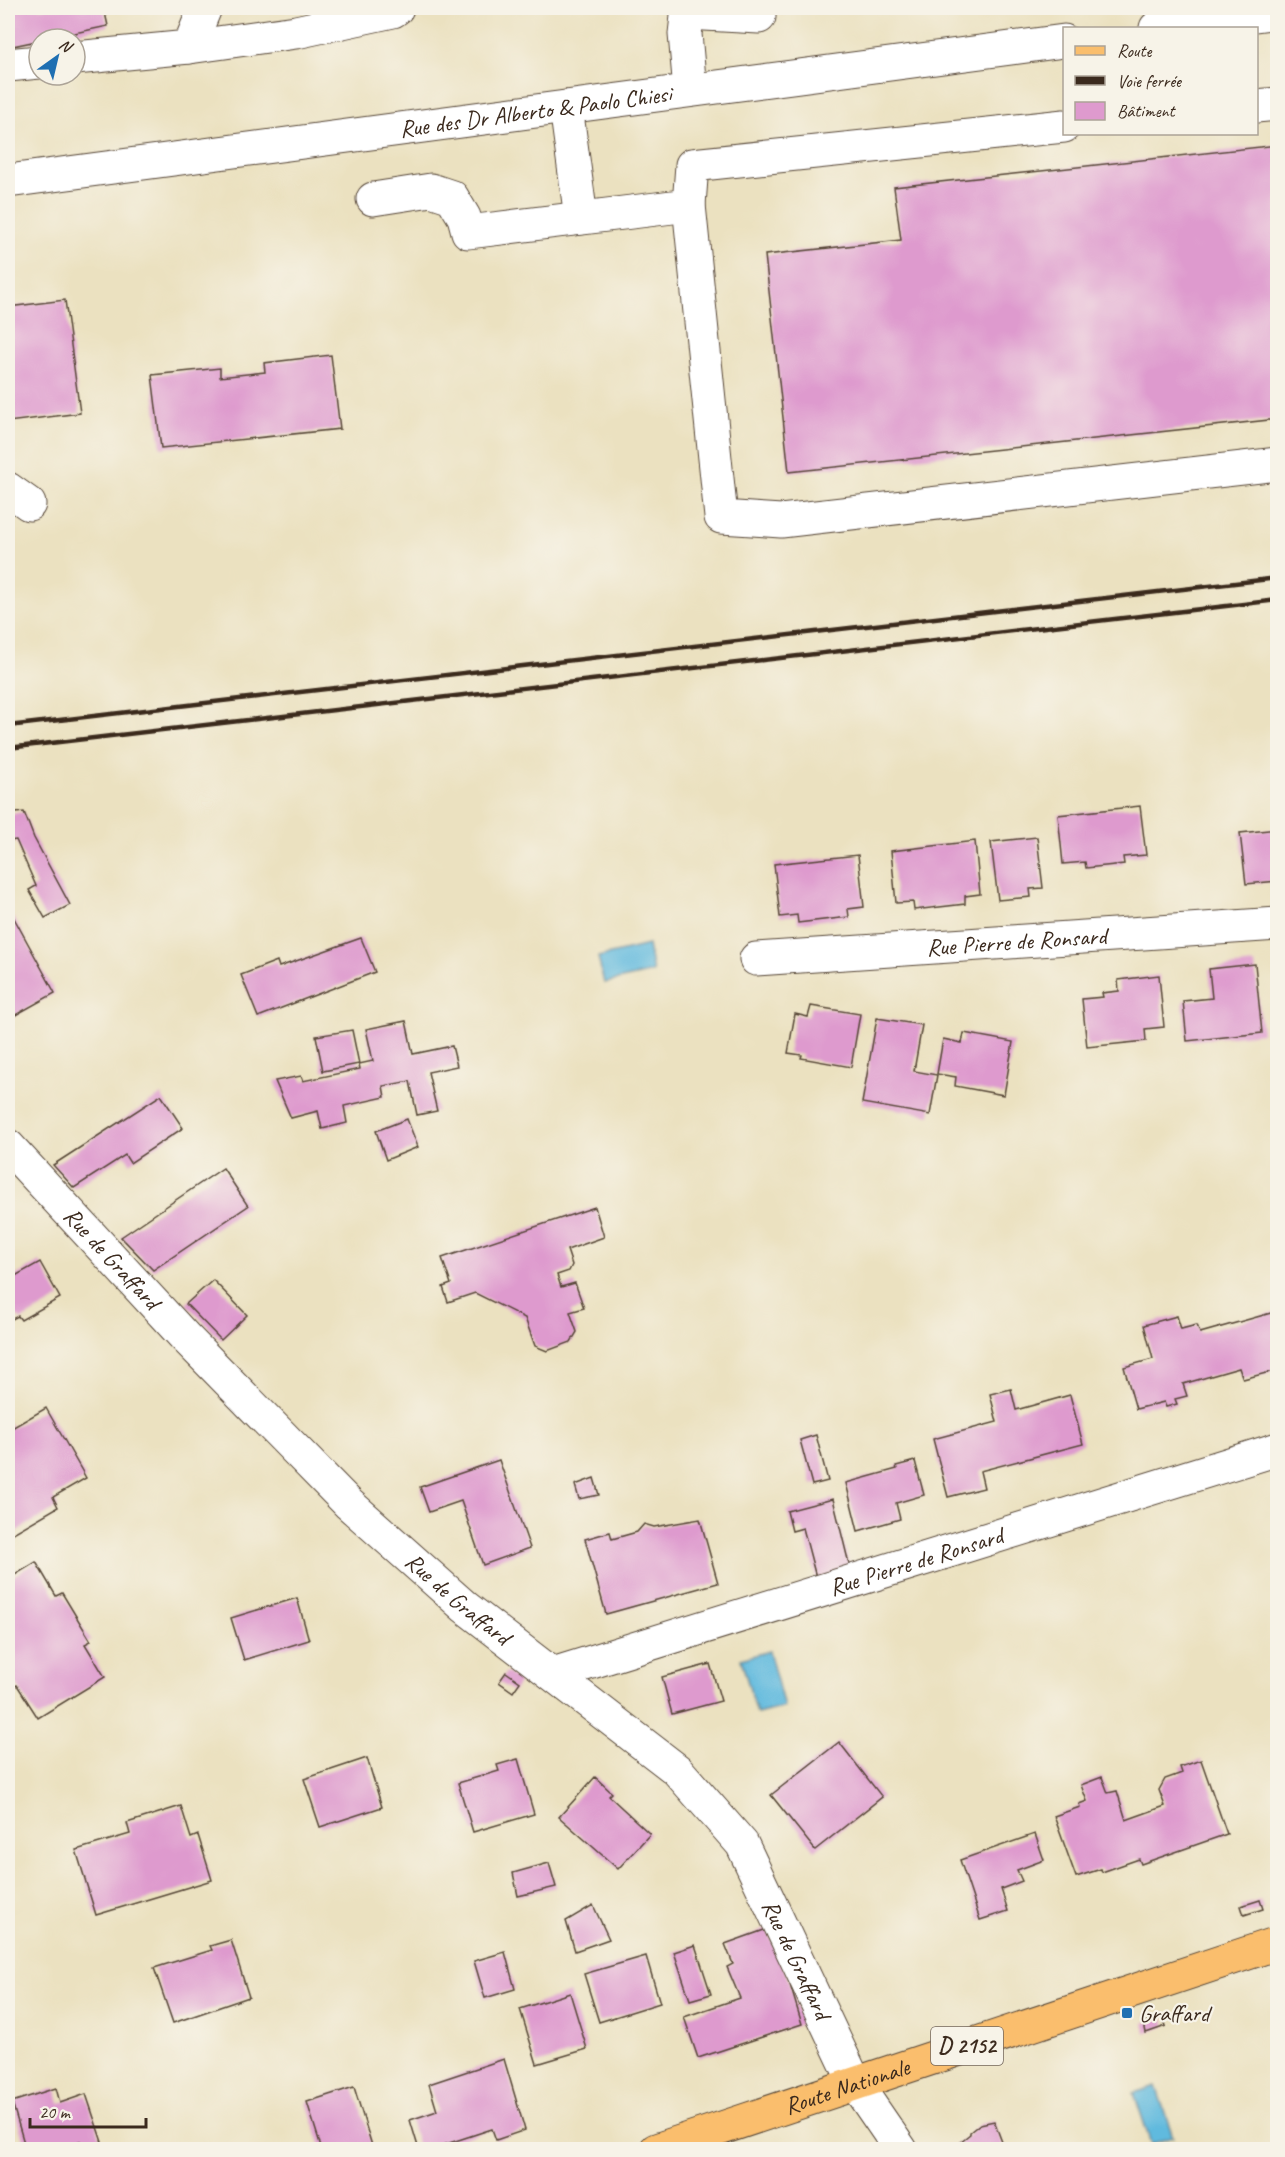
<svg xmlns="http://www.w3.org/2000/svg" width="1285" height="2157" viewBox="0 0 1285 2157" font-family="Caveat,sans-serif">
<style>
.water{fill:#60bade;stroke:#4e727e;stroke-width:1.5}
.building{fill:#de9ace}
.lines{fill:none;stroke-linecap:round;stroke-linejoin:round}
.minor-casing{stroke:#554536;stroke-width:35}
.major-casing{stroke:#554536;stroke-width:35}
.minor{stroke:#fff;stroke-width:33}
.major{stroke:#fabe6d;stroke-width:33}
.rail{stroke:#3b2a1e;stroke-width:4.5}
.poi-dot{fill:#1f6fb2;stroke:#f7f3e8;stroke-width:2}
.labels{text-anchor:middle;dominant-baseline:central;stroke-width:4.5;stroke-linejoin:round;paint-order:stroke}
.shield{fill:#f7f3e8;stroke:#73665b;stroke-width:1.5}
.shield-label{font-size:22px;font-weight:bold;fill:#3b2a1e}
.street-label{font-size:24px;fill:#3b2a1e;stroke:#f7f3e8}
.poi-label{font-size:24px;fill:#3b2a1e;stroke:#f7f3e8;text-anchor:start}
</style>
<rect width="100%" height="100%" fill="#f7f3e8"/>
<filter id="ink" filterUnits="userSpaceOnUse"><feTurbulence type="fractalNoise" baseFrequency=".0167" numOctaves="2"/><feDisplacementMap in="SourceGraphic" scale="12" xChannelSelector="R" yChannelSelector="G"/><feConvolveMatrix kernelMatrix="1 2 1 2 8 2 1 2 1" color-interpolation-filters="sRGB"/></filter>
<filter id="wash" filterUnits="userSpaceOnUse"><feTurbulence type="fractalNoise" baseFrequency=".008" numOctaves="4" result="noise"/><feDisplacementMap in="SourceGraphic" scale="24" xChannelSelector="R" yChannelSelector="G"/><feGaussianBlur stdDeviation="1.35" result="paint"/><feColorMatrix in="noise" values="0 0 0 0 0 0 0 0 0 0 0 0 0 0 0 0 0 1.4 0 .05"/><feComposite in="paint" operator="in"/></filter>
<g filter="url(#wash)">
<rect width="100%" height="100%" fill="#ebe1c0"/>
<g class="water">
<polygon points="648,945 653,972 604,983 598,957"/>
<polygon points="769,1651 784,1707 757,1714 741,1659"/>
<polygon points="1156,2086 1173,2137 1151,2144 1134,2093"/>
</g>
<g id="blocks">
<g class="building">
<polygon points="8,8 104,8 108,26 8,47"/>
<polygon points="1278,145 1278,419 789,472 765,255 901,240 894,187"/>
<polygon points="65,300 80,413 8,422 8,307"/>
<polygon points="331,355 340,429 161,448 152,375 220,368 220,377 265,372 264,363"/>
<polygon points="1140,806 1146,855 1123,857 1124,864 1086,868 1085,862 1063,864 1058,815"/>
<polygon points="24,812 34,838 70,905 45,918 29,890 36,886 16,840 8,841 8,814"/>
<polygon points="1278,829 1278,881 1246,884 1240,833"/>
<polygon points="1037,837 1043,888 1030,889 1031,897 998,900 991,842"/>
<polygon points="975,841 980,894 965,896 965,904 914,910 913,902 896,903 891,851"/>
<polygon points="858,855 864,907 848,909 849,917 806,922 798,923 797,915 780,917 774,864"/>
<polygon points="14,918 55,993 12,1017 8,1010 8,922"/>
<polygon points="361,938 375,972 258,1017 241,975 277,961 279,967"/>
<polygon points="1255,964 1262,1033 1187,1041 1183,1001 1212,998 1209,969"/>
<polygon points="1159,975 1164,1027 1145,1029 1146,1041 1087,1047 1082,999 1103,997 1102,993 1119,991 1118,980"/>
<polygon points="811,1006 860,1014 851,1067 801,1058 802,1055 788,1053 795,1014 808,1017"/>
<polygon points="877,1018 922,1025 914,1071 937,1075 930,1115 862,1103"/>
<polygon points="406,1021 413,1054 452,1046 457,1066 428,1072 437,1111 417,1115 410,1081 383,1086 385,1097 344,1106 347,1123 322,1129 318,1111 291,1118 275,1081 301,1076 303,1081 360,1069 359,1064 373,1061 366,1029"/>
<polygon points="352,1030 359,1064 323,1071 316,1036"/>
<polygon points="964,1033 1013,1042 1004,1095 955,1086 956,1077 937,1074 943,1039 962,1043"/>
<polygon points="161,1095 183,1128 130,1163 125,1155 74,1188 53,1165"/>
<polygon points="407,1119 418,1147 386,1160 376,1131"/>
<polygon points="223,1168 248,1206 153,1270 121,1237"/>
<polygon points="595,1207 604,1237 567,1250 572,1265 569,1271 557,1275 561,1287 575,1283 584,1308 570,1312 577,1332 571,1342 547,1351 535,1346 525,1318 475,1293 448,1302 443,1287 451,1284 442,1258"/>
<polygon points="40,1262 60,1298 21,1320 18,1316 8,1321 8,1280"/>
<polygon points="213,1280 247,1315 221,1340 186,1304"/>
<polygon points="1278,1311 1278,1370 1243,1379 1239,1368 1183,1384 1187,1396 1175,1399 1177,1404 1166,1407 1164,1402 1136,1409 1124,1367 1153,1359 1144,1325 1177,1316 1181,1329 1197,1325 1200,1333"/>
<polygon points="1011,1389 1016,1410 1070,1395 1083,1444 980,1471 984,1488 948,1497 933,1439 997,1422 990,1394"/>
<polygon points="46,1408 86,1478 53,1497 58,1507 10,1535 8,1530 8,1421 12,1428"/>
<polygon points="816,1435 828,1481 812,1485 800,1440"/>
<polygon points="499,1460 530,1548 483,1565 461,1501 429,1512 420,1487"/>
<polygon points="915,1461 924,1495 896,1503 900,1519 858,1531 846,1483 897,1469 896,1466"/>
<polygon points="594,1478 599,1495 579,1499 575,1485"/>
<polygon points="833,1499 851,1572 817,1581 803,1528 792,1531 787,1511"/>
<polygon points="700,1519 718,1583 606,1614 585,1539 610,1532 612,1539 637,1532 644,1524 654,1527"/>
<polygon points="36,1562 56,1596 62,1593 91,1641 85,1644 105,1677 38,1718 17,1685 8,1690 8,1579"/>
<polygon points="297,1598 309,1640 244,1660 231,1618"/>
<polygon points="710,1664 721,1701 672,1714 662,1677"/>
<polygon points="506,1672 520,1682 513,1692 499,1682"/>
<polygon points="839,1742 882,1797 815,1850 771,1795"/>
<polygon points="367,1758 382,1807 320,1827 304,1779"/>
<polygon points="518,1759 534,1814 473,1832 458,1783 499,1771 497,1765"/>
<polygon points="1201,1760 1227,1834 1141,1864 1139,1859 1102,1872 1101,1869 1076,1877 1054,1816 1080,1807 1079,1804 1087,1801 1081,1785 1102,1777 1108,1793 1117,1791 1126,1820 1165,1806 1159,1790 1165,1779 1182,1773 1180,1767"/>
<polygon points="595,1777 612,1793 609,1796 650,1834 618,1869 559,1817"/>
<polygon points="181,1806 191,1838 198,1835 212,1880 96,1915 76,1850 130,1834 127,1823"/>
<polygon points="1035,1834 1044,1860 1017,1870 1022,1881 1001,1889 1008,1911 980,1920 960,1860"/>
<polygon points="549,1863 556,1887 518,1896 513,1873"/>
<polygon points="1260,1900 1263,1909 1244,1915 1241,1906"/>
<polygon points="593,1905 609,1939 575,1951 566,1921"/>
<polygon points="767,1929 788,1978 802,2024 698,2058 684,2017 740,1998 727,1967 733,1964 725,1944"/>
<polygon points="231,1940 249,1997 173,2023 154,1968 212,1950 210,1946"/>
<polygon points="695,1945 711,1994 690,2000 674,1952"/>
<polygon points="505,1952 515,1989 485,1998 474,1961"/>
<polygon points="646,1956 660,2003 599,2022 584,1974"/>
<polygon points="570,1993 587,2049 537,2064 520,2009"/>
<polygon points="1163,2017 1166,2026 1146,2033 1144,2023"/>
<polygon points="504,2059 525,2130 496,2140 492,2129 428,2150 419,2150 410,2120 437,2111 429,2084"/>
<polygon points="354,2087 373,2149 382,2146 383,2150 322,2150 307,2102"/>
<polygon points="56,2088 60,2103 86,2094 102,2142 83,2148 80,2141 54,2150 26,2150 12,2102"/>
<polygon points="994,2121 1005,2150 950,2150 970,2134 970,2132 980,2124"/>
</g>
</g>
</g>
<g filter="url(#ink)">
<use href="#blocks" fill-opacity="0" stroke="#554536" stroke-width="1.5"/>
<g class="lines">
<defs>
<g id="minor">
<polyline points="688,8 685,34 690,90"/>
<polyline points="687,13 759,17 759,8"/>
<polyline points="1156,28 1278,12"/>
<polyline points="189,47 205,8"/>
<polyline points="75,58 189,47 296,32 393,11 397,8"/>
<polyline points="8,65 39,62"/>
<polyline points="1256,106 1278,104"/>
<polyline points="566,107 581,218"/>
<polyline points="1064,126 692,165 689,205 721,517 781,521 1278,464"/>
<path id="s1" d="M8,181L1064,41"/>
<polyline points="373,199 431,190 452,197 464,217 468,232 689,205"/>
<polyline points="8,489 29,504"/>
<path id="s2" d="M756,959L1278,924"/>
<path id="s3" d="M8,1146L184,1336L349,1504L465,1607L677,1770L742,1844L855,2083L901,2150"/>
<path id="s4" d="M553,1674L1278,1449"/>
</g>
<g id="major">
<path id="s5" d="M656,2150L1278,1943"/>
</g>
</defs>
<use href="#minor" class="minor-casing"/>
<use href="#major" class="major-casing"/>
<use href="#minor" class="minor"/>
<use href="#major" class="major"/>
<g class="rail">
<polyline points="8,726 1278,578"/>
<polyline points="8,748 1278,600"/>
</g>
</g>
</g>
<rect class="poi-dot" x="1121" y="2007" width="12" height="12" rx="3"/>
<g class="labels">
<rect class="shield" x="931" y="2027" width="72" height="38" rx="4.5"/>
<g class="shield-label">
<text x="967" y="2046">D 2152</text>
</g>
<g class="street-label">
<text stroke="none"><textPath href="#s1" startOffset="532">Rue des Dr Alberto &amp; Paolo Chiesi</textPath></text>
<text stroke="none"><textPath href="#s2" startOffset="261">Rue Pierre de Ronsard</textPath></text>
<text stroke="none"><textPath href="#s3" startOffset="153">Rue de Graffard</textPath></text>
<text stroke="none"><textPath href="#s4" startOffset="380">Rue Pierre de Ronsard</textPath></text>
<text stroke="none"><textPath href="#s3" startOffset="639">Rue de Graffard</textPath></text>
<text stroke="none"><textPath href="#s3" startOffset="1143">Rue de Graffard</textPath></text>
<text stroke="none"><textPath href="#s5" startOffset="201">Route Nationale</textPath></text>
</g>
<g class="poi-label">
<text x="1139" y="2013">Graffard</text>
</g>
</g>
<rect width="1285" height="2157" fill="none" stroke="#f7f3e8" stroke-width="30"/>
<rect x="1063" y="27" width="195" height="108" fill="#f7f3e8" stroke="#aca397" stroke-width="1.5"/>
<rect x="1075" y="46" width="30" height="9" fill="#fabe6d" stroke="#aca397" stroke-width="1.5"/>
<text x="1117" y="57" font-size="18" fill="#3b2a1e">Route</text>
<rect x="1075" y="76" width="30" height="9" fill="#3b2a1e" stroke="#aca397" stroke-width="1.5"/>
<text x="1117" y="87" font-size="18" fill="#3b2a1e">Voie ferrée</text>
<rect x="1075" y="102" width="30" height="18" fill="#de9ace" stroke="#aca397" stroke-width="1.5"/>
<text x="1117" y="117" font-size="18" fill="#3b2a1e">Bâtiment</text>
<g transform="translate(57 57) rotate(34)"><circle r="28" fill="#f7f3e8" stroke="#aca397" stroke-width="1.5"/>
<path d="M0-4.5L10 22L0 15L-10 22Z" fill="#1f6fb2"/>
<text y="-9" font-size="16" font-weight="bold" text-anchor="middle" fill="#3b2a1e">N</text>
</g>
<path d="M30 2118v9h116v-9" fill="none" stroke="#3b2a1e" stroke-width="3"/>
<text x="39" y="2118" font-size="18" fill="#3b2a1e" stroke="#f7f3e8" stroke-width="4.5" paint-order="stroke">20 m</text>
</svg>
